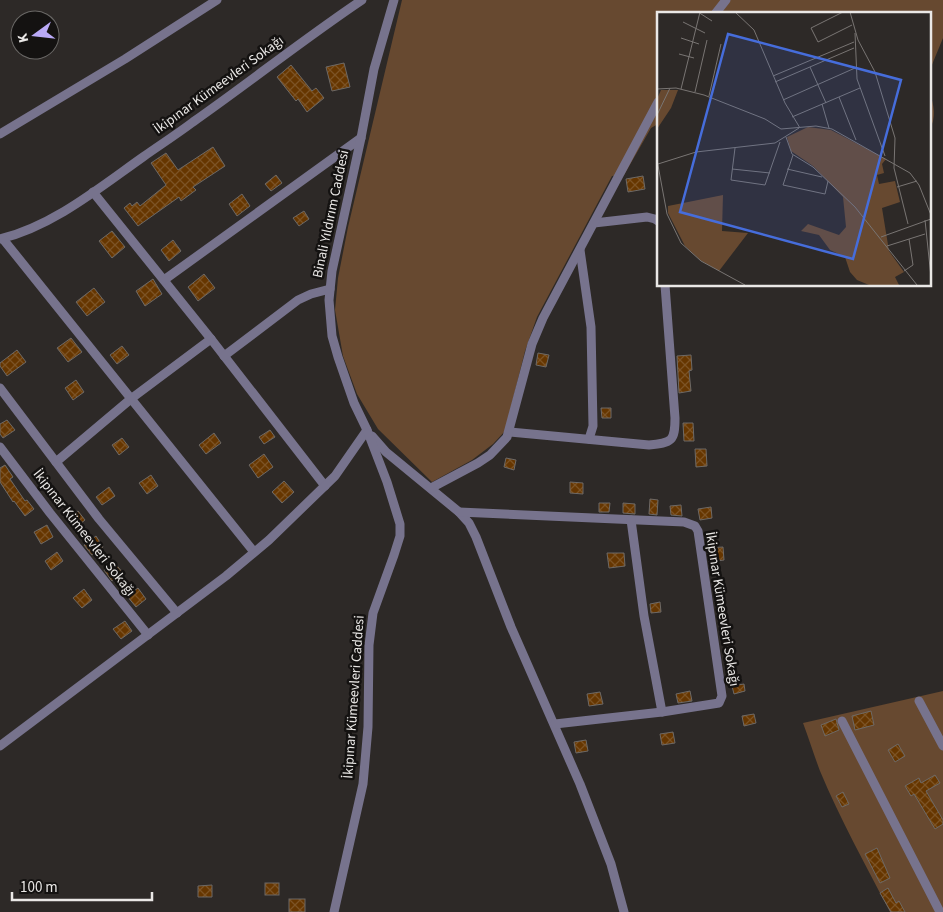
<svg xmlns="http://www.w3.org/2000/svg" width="943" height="912" viewBox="0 0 943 912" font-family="'Source Sans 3',sans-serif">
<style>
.green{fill:#674930}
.building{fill:url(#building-cross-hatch);stroke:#6d6966}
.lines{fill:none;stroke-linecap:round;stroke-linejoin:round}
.minor{stroke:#77738d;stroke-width:9}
.labels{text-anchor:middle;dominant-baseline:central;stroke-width:5;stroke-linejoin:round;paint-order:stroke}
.street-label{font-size:14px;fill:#eae8e6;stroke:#141211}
.inset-road{fill:none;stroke:#797573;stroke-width:1}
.view{fill:#466ddb;fill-opacity:0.15;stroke:#466ddb;stroke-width:2.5}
.inset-edge{fill:none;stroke:#eae8e6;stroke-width:2.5}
</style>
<defs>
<pattern id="building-cross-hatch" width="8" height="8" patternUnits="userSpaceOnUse" patternTransform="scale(1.25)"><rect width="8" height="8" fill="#663600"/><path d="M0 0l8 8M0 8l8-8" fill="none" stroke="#7c5325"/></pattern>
</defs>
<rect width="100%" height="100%" fill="#2d2927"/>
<g class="green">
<polygon points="402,0 943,0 943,38 929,72 929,14 658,14 658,124 651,128 624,175 612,176 537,317 525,351 505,431 493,444 472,460 432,482 378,429 357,394 343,356 335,310 338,278 348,227"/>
<path d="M929,92C934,104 937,118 929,130Z"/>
<path d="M943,691V912H890C866,866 840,819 820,771C814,755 809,739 803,723Z"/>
</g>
<g class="building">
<polygon points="344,63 350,87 332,91 326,67"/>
<polygon points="291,65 312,91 316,88 324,98 307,112 298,99 296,101 277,77"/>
<polygon points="213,147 225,166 193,187 196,190 181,201 179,197 138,226 124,208 130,203 132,206 137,202 140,206 166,185 151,163 166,153 178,170"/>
<polygon points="276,175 282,183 271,191 265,184"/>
<polygon points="643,176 645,189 628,192 626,179"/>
<polygon points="242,194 250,206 237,216 229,204"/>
<polygon points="304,211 309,219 299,226 293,218"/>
<polygon points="112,231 125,247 112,258 99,241"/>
<polygon points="173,240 181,251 169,261 161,250"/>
<polygon points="204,274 215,288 198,301 188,287"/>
<polygon points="153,279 162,294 145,306 136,291"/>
<polygon points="94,288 105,302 87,316 76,302"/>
<polygon points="71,338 82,352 68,362 57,348"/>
<polygon points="122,346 129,355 117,364 110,355"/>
<polygon points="17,350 26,362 7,376 0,366 0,363"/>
<polygon points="538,353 549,355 546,367 536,365"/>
<polygon points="691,355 692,370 689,371 691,391 679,393 677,356"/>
<polygon points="76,380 84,392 73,400 65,388"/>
<polygon points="601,408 611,408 611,418 602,418"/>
<polygon points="7,420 15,430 3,438 0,434 0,424"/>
<polygon points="683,423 693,423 694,441 684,441"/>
<polygon points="270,430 275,437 264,444 259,437"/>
<polygon points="214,433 221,443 206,454 199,445"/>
<polygon points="122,438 129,447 119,455 112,445"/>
<polygon points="695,449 706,449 707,466 696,467"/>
<polygon points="264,454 273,467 258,478 249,465"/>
<polygon points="506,458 516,460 514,470 504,467"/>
<polygon points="5,465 13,477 10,479 25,501 27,500 34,509 25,516 14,501 13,502 0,482 0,468"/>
<polygon points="151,475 158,486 147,494 139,483"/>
<polygon points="284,481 294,492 282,503 272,492"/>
<polygon points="570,482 583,483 583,494 570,493"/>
<polygon points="109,487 115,496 102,505 96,497"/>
<polygon points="650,499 658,500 657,515 649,514"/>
<polygon points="599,503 610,503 609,512 599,512"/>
<polygon points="623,503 635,504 635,514 623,513"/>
<polygon points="681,505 682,516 671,515 670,506"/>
<polygon points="711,507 712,518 700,520 698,509"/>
<polygon points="78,511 85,520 74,529 67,519"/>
<polygon points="47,525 53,537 41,544 34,532"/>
<polygon points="96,536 103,547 92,555 84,545"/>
<polygon points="723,547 724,560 709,562 707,548"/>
<polygon points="57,552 63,561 51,570 45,561"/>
<polygon points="607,553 624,553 625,566 609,568"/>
<polygon points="114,562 123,573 112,581 104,570"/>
<polygon points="138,588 146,599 136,607 127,596"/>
<polygon points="84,589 92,600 82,608 73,598"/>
<polygon points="660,602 661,612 651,613 650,604"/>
<polygon points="125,621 132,631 121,639 113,629"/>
<polygon points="744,684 745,691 734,694 732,686"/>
<polygon points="690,691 692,701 678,703 676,694"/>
<polygon points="600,692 603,704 589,706 587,694"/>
<polygon points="871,711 874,725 855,730 852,716"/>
<polygon points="754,714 756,723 744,726 742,716"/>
<polygon points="836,719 839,730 825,736 821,725"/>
<polygon points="673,732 675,743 662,745 660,734"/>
<polygon points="586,740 588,751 576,753 574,742"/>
<polygon points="898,744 905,756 895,762 888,750"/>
<polygon points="935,775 940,783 926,791 943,820 943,824 935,829 914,794 911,796 905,786 919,778 921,783"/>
<polygon points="843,792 849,804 842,807 836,796"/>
<polygon points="877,848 890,878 880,883 865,854"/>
<rect x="265" y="883" width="14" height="12"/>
<polygon points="212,885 212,897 198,897 198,886"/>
<polygon points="888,888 896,903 899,901 905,912 891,912 880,893"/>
<rect x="289" y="899" width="16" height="13"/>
</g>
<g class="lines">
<g class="minor">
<polyline points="715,14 726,0"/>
<polyline points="0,134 125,59 217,0"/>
<polyline points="93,192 211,339 325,486"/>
<polyline points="594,223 647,217 655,219 658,221"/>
<path d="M0,239C53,226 99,188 143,157C160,145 177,134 193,122C250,82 304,39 362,0"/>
<polyline points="3,239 254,552"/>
<polyline points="580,250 591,327 593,426 589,439"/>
<polyline points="164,280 361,138"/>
<polyline points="224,356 298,300 311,294 330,289"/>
<polyline points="0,388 99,519 177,613"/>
<path d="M510,432L649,445C672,443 675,441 675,418L665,285"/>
<polyline points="372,436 386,452 459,512 469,523 476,537 511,627 580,784 611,864 624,912"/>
<polyline points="0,447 50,513 148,635"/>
<polyline points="56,462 132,398 211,339"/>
<polyline points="431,488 478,463 490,455 507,437 532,344 543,318 658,102"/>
<polyline points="459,512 684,522 695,526 698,531 722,696 719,703 662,712 555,724"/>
<polyline points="631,520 644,616 662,712"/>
<polyline points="919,701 943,746"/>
<polyline points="842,721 940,912"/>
<polyline points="0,746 226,576 269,540 335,476 367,430"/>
<polyline points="334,912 363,784 368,727 369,645 373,613 394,555 400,536 400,524 387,482 367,430 354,403 338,357 332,336 329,300 332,271 361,138 374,69 394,0"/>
</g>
</g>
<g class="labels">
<g class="street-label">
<text transform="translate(219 85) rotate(-36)">İkipınar Kümeevleri Sokağı</text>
<text transform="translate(331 214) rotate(-78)">Binali Yıldırım Caddesi</text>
<text transform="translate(84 533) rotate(52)">İkipınar Kümeevleri Sokağı</text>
<text transform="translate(722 609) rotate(81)">İkipınar Kümeevleri Sokağı</text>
<text transform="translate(354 697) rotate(-86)">İkipınar Kümeevleri Caddesi</text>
</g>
</g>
<g transform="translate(657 12)">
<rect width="274" height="274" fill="#2d2927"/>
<path d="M4,78H21L14,96L0,117V87ZM151,115L174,118L229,147L225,152L227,161L220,163L222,172L238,169L243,190L225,196L232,239L247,260L238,265L242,273H212L200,268L193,260L188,245L173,238L162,223L144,219L151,212L182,223L189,215L186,185L156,154L134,139L130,125ZM66,183L65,219L91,221L62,259L43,248L28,234L11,201V194Z" fill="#674930"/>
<path class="inset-road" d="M41,0L55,9M78,0L97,18L128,91L143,116M186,0L154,16L161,30L195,13M193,0L201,28L218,60L238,126L237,156L251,212M26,10L48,21M198,21L200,67L228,144M24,26L42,32M22,42L37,46M153,55L169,91M116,64L197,30M118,70L197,36M0,77L19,76L47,83L108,107L124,117L159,114L175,117L253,161L262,173L274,203M24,77L43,0M38,80L50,28M52,84L64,32M182,85L199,128M126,88L198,56M165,92L172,116M0,103L13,76M135,105L203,76M129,125L135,142L156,155L198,195L260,273M78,136L74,168L108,173L123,130M136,143L126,173L168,182L171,169M0,148L10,202L24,231L44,249L88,273M1,152L39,140L118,131L142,116M75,157L113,161M130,157L165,165M240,175L260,169M268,208L274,265M224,225L274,207M230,234L268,222M247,259L256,253L252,227"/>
<path class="view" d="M71,22L244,68L196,247L23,200Z"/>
<rect width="274" height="274" class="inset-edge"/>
</g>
<g transform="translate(35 35) rotate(255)"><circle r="24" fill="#141211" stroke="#6a6866"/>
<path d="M0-4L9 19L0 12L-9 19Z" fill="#baaaf7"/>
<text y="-8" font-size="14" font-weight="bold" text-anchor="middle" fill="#eae8e6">K</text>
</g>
<path d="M12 892v8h140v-8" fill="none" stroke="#eae8e6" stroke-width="2.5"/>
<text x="20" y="892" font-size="15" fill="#eae8e6" stroke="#141211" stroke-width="4" paint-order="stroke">100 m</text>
</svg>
